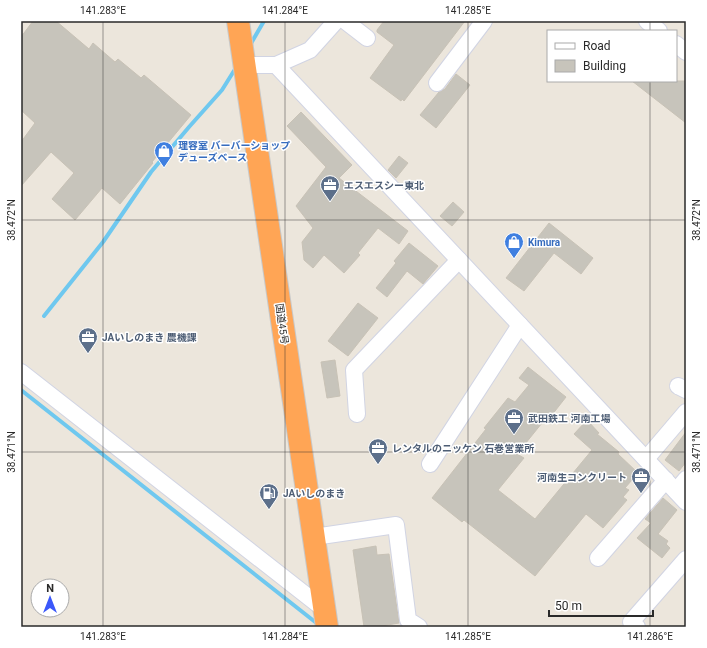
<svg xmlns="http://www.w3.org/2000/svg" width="707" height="648" viewBox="0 0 707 648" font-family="Roboto,'Noto Sans JP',sans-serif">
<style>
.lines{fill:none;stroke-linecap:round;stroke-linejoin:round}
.stream{stroke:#6fc8ef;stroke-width:4}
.building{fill:#c7c4bb;stroke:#c8c2b6}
.minor-casing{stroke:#d1d4e3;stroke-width:18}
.highway-casing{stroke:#c8c8c8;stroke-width:24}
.minor{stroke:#fff;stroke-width:16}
.highway{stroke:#ffa555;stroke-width:22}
.ticks{fill:none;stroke:#2a2a2a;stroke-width:1;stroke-opacity:0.45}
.labels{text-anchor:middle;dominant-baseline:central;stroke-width:3;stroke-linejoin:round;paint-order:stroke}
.shop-label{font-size:10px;font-weight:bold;fill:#366cbe;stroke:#fff;text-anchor:start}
.service-label{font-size:10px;font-weight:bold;fill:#4e5e75;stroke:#fff;text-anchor:start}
.street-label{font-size:10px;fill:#2a2a2a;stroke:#fff}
.neatline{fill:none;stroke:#2a2a2a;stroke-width:1.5}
.ticks-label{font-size:10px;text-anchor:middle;fill:#2a2a2a}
</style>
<rect width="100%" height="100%" fill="#ece6dc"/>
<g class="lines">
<g class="stream">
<polyline points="249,47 264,21"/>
<polyline points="44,316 103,242 151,172 189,127 222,90 237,66"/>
<polyline points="21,390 319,625"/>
</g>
</g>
<g class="building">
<polygon points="33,21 56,21 89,49 93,43 115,62 118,59 141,78 144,75 191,115 152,162 153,163 120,204 102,188 75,220 52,199 74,173 51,152 21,186 21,142 35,123 21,110 21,37"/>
<polygon points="384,21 465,21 404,101 402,99 401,101 370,78 394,45 377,32 377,30"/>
<polygon points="456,74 470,85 436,128 420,115 439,92 445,89"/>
<polygon points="632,81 686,81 686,123"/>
<polygon points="301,112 352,165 339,178 408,231 399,244 378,228 358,253 360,255 344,273 324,255 313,268 304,260 302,242 313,228 296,206 326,167 287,126"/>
<polygon points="399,156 408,163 396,178 388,170"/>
<polygon points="453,202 464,212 452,226 440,216"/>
<polygon points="549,223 593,258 581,274 554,253 524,291 506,278"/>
<polygon points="409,243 438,266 423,284 407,271 387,297 376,288 396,263 394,261"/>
<polygon points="358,303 378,318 348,356 328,341"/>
<polygon points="335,360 340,396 327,398 321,362"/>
<polygon points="528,367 566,397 548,420 546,418 517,454 524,458 498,490 535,519 592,450 574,434 587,420 599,433 597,434 619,452 618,454 638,473 625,488 629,490 623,497 627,500 603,528 586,514 535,576 464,520 462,522 432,498 486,429 484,428 508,398 515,402 529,385 519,378"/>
<polygon points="686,432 686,462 679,471 665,460"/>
<polygon points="663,498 677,510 658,534 668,541 666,544 670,548 662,558 637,538 651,523 645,519"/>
<polygon points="376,546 377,555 389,554 399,623 376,627 364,627 353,550"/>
</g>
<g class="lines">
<defs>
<g id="minor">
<polyline points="345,21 367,38"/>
<polyline points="647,21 659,31"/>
<polyline points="676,44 686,52"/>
<polyline points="244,65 276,65 686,502"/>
<polyline points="276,65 310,50 336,21"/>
<polyline points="437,83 484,21"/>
<polyline points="21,372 325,610"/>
<polyline points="678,386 686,390"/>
<polyline points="357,414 354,370 459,260"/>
<polyline points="646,459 686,412"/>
<polyline points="430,464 520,325"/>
<polyline points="676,491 686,479"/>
<polyline points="314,537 396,525 408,620 419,627"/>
<polyline points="598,558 666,480"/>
<polyline points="637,627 631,622 686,559"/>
</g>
<polyline id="highway" points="238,21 327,627"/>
</defs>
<use href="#minor" class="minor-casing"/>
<use href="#highway" class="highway-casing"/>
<use href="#minor" class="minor"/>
<use href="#highway" class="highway"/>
</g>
<path class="ticks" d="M103,21V627M285,21V627M468,21V627M650,21V31M650,81V627M21,220H686M21,452H686"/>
<defs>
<symbol id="shop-pin" viewBox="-11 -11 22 30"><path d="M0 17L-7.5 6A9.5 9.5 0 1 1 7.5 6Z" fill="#3f7fe0" stroke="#fff"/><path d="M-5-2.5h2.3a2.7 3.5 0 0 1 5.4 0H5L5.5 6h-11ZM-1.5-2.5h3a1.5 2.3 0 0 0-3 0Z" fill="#fff"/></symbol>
<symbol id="office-pin" viewBox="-11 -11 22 30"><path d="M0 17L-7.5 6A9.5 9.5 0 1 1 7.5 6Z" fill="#5c6f8a" stroke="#fff"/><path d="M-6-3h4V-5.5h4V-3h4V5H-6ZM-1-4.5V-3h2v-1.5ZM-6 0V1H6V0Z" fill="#fff"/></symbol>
<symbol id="fuel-pin" viewBox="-11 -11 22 30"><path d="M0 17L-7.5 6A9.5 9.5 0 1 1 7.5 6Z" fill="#5c6f8a" stroke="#fff"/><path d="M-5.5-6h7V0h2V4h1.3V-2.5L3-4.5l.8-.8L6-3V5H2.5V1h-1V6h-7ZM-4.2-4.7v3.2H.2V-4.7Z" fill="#fff"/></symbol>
</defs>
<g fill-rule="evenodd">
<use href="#shop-pin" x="153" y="140" width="22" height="30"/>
<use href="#office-pin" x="319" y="174" width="22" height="30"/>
<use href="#shop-pin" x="503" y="231" width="22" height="30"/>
<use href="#office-pin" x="77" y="326" width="22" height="30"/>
<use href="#office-pin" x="503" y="407" width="22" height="30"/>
<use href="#office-pin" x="367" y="437" width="22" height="30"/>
<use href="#office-pin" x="630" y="466" width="22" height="30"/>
<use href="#fuel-pin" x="258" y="482" width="22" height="30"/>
</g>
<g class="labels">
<g class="shop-label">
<text x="178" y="145">理容室 バーバーショップ<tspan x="178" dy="12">デューズベース</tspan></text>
<text x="528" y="242">Kimura</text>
</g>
<g class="service-label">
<text x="344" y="185">エスエスシー東北</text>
<text x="102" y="337">JAいしのまき 農機課</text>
<text x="528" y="418">武田鉄工 河南工場</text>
<text x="392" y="448">レンタルのニッケン 石巻営業所</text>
<text x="627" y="477" text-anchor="end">河南生コンクリート</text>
<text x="283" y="493">JAいしのまき</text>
</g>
<g class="street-label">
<text transform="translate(282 324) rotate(82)">国道45号</text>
</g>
</g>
<rect width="707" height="648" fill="none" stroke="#ffffff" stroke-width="44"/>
<rect x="547" y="30" width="130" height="52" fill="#ffffff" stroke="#aaaaaa"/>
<rect x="555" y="43" width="20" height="6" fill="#ffffff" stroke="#aaaaaa"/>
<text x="583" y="50" font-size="12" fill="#2a2a2a">Road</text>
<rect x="555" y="60" width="20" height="12" fill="#c7c4bb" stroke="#aaaaaa"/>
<text x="583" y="70" font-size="12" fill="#2a2a2a">Building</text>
<g transform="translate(50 598)"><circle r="19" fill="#ffffff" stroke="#aaaaaa"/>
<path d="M0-3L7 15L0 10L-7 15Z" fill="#3b58fa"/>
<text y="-6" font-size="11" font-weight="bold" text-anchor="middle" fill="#2a2a2a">N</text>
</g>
<path d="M549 610v6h104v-6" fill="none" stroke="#2a2a2a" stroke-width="2"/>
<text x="555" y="610" font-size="12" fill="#2a2a2a" stroke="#ffffff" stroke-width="3" paint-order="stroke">50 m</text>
<rect x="22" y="22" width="663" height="604" class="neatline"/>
<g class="ticks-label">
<text x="103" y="14">141.283°E</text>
<text x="285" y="14">141.284°E</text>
<text x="468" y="14">141.285°E</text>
<text transform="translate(11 220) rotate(-90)" y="4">38.472°N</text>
<text transform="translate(696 220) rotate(-90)" y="4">38.472°N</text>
<text transform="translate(11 452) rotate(-90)" y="4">38.471°N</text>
<text transform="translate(696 452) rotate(-90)" y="4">38.471°N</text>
<text x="103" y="640">141.283°E</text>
<text x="285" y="640">141.284°E</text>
<text x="468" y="640">141.285°E</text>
<text x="650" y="640">141.286°E</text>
</g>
</svg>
